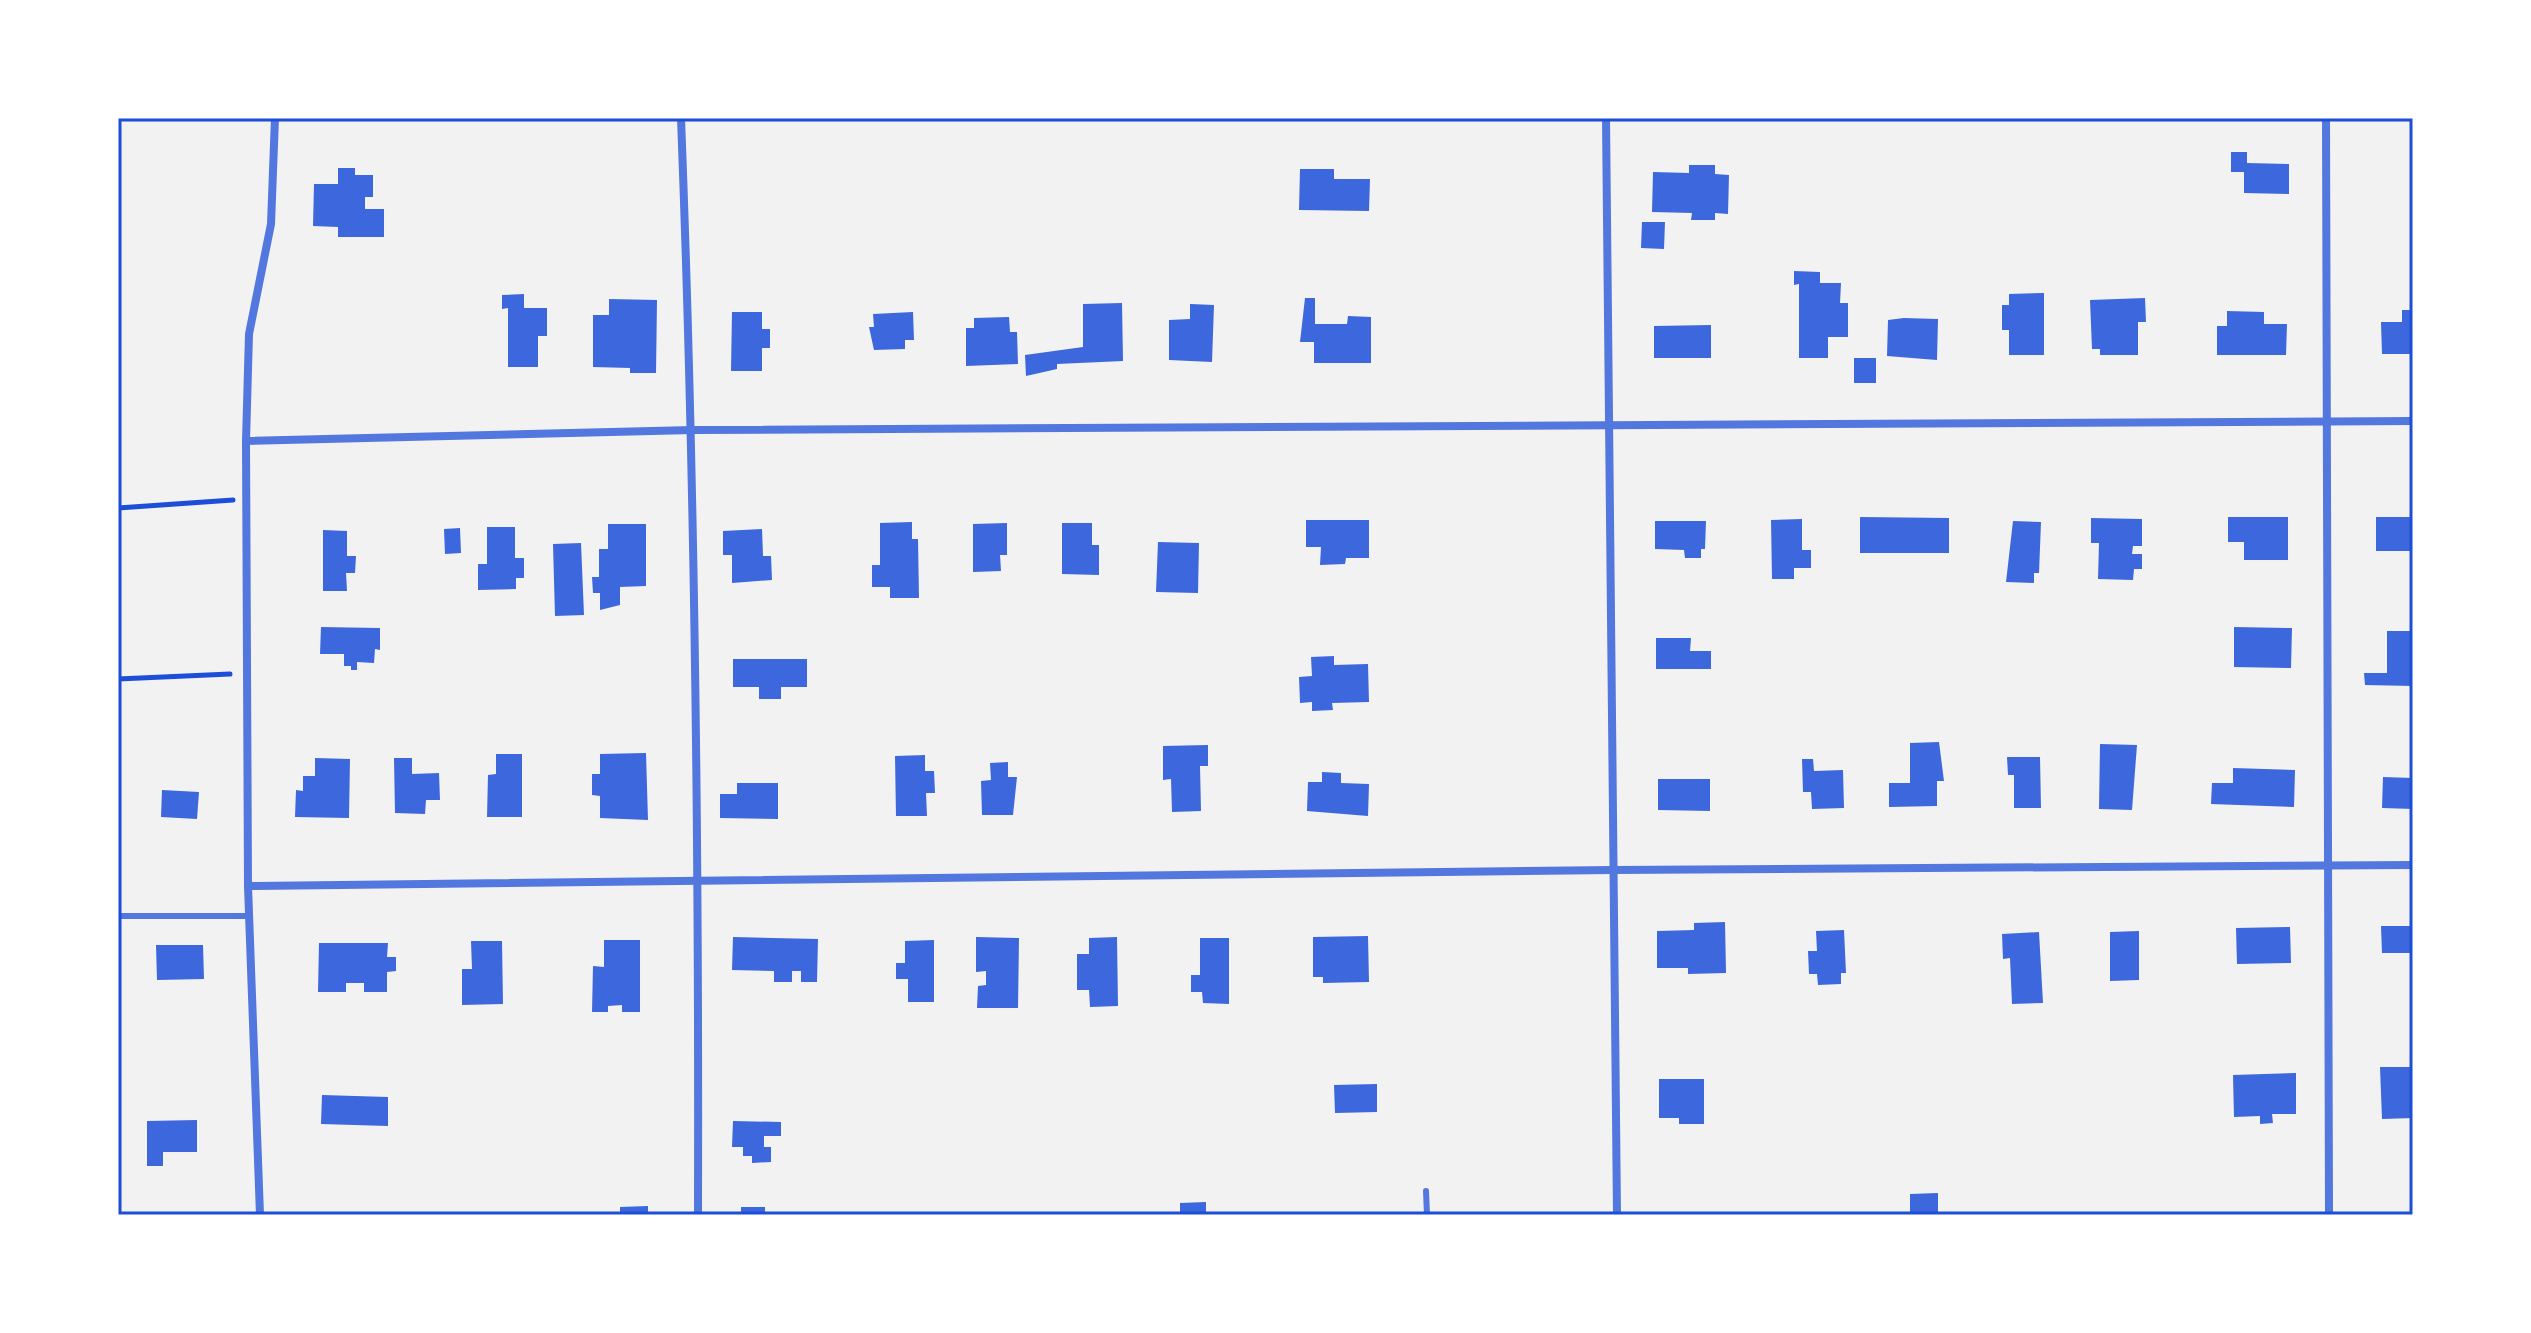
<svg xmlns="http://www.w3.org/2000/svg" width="2531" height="1333" viewBox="0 0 2531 1333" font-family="Overpass,sans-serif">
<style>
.building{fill:#3d67dc}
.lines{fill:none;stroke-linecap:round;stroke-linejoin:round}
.path{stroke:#1d4ed8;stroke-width:5}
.service{stroke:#5277de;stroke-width:6}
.minor{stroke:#5277de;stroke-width:8}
.neatline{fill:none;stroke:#1d4ed8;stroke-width:3}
</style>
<rect width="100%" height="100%" fill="#f2f2f2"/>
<g class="building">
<polygon points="2231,152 2247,152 2247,163 2289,164 2289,194 2244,193 2244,172 2231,172"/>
<polygon points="1689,165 1715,165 1715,174 1729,175 1728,214 1715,213 1715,220 1691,220 1692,213 1652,212 1653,172 1689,173"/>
<polygon points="338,168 355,168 355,175 373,175 373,197 365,197 365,209 384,209 384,237 338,237 338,227 313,226 314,184 338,184"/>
<polygon points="1300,169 1334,169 1334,179 1370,179 1369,211 1299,210"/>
<polygon points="1642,222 1665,222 1664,249 1641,248"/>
<polygon points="1794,271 1820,272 1820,283 1841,283 1840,303 1848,303 1848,337 1828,337 1828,358 1799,358 1799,284 1794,285"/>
<polygon points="2044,293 2044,355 2009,355 2009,330 2002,330 2002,305 2009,305 2009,294"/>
<polygon points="524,294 524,308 547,308 547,336 538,336 538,367 508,367 508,308 502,309 502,295"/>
<polygon points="1305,298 1315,298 1315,324 1347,324 1348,316 1371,317 1371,363 1314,363 1314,342 1300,342"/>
<polygon points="2145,298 2146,322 2138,322 2138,355 2100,355 2100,349 2092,349 2090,300"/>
<polygon points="609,299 657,300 656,373 630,373 630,368 593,367 593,315 609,315"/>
<polygon points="1122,303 1123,361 1057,364 1057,369 1026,376 1025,355 1083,347 1083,304"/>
<polygon points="1190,304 1214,305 1212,362 1169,360 1169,320 1190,319"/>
<polygon points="2402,310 2413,310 2413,354 2382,354 2381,322 2402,322"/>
<polygon points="2227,311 2264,312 2264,324 2287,324 2286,355 2217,355 2217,326 2227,326"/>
<polygon points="732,312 762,312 762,329 770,329 770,348 762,348 762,371 731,371"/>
<polygon points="913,312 914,340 905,340 905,349 874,350 869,327 874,327 873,314"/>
<polygon points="1009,317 1010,332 1017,332 1018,364 966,366 966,328 974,328 974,318"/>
<polygon points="1904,318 1938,319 1937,360 1887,356 1888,320"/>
<polygon points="1711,325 1711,358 1654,358 1654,326"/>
<rect x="1854" y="358" width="22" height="25"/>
<polygon points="1860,517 1949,518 1949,553 1860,553"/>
<polygon points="2228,517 2288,517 2288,560 2244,560 2244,542 2228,542"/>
<rect x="2376" y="517" width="37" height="34"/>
<polygon points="2091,518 2142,519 2142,546 2133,546 2132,554 2142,554 2142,569 2134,569 2133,580 2098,579 2099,543 2091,543"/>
<polygon points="1802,519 1802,550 1811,550 1811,568 1794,568 1794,579 1772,579 1771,520"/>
<polygon points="1306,520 1369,520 1369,558 1346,558 1345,564 1320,565 1321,547 1306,547"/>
<polygon points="1655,521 1706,521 1705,549 1701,549 1701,558 1685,558 1684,550 1655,549"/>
<polygon points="2013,521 2041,522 2039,573 2034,573 2034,583 2006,582"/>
<polygon points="912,522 912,539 918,539 919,598 890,598 890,587 872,587 872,565 880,565 880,523"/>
<polygon points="1007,523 1007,555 1000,555 1001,571 973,572 973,524"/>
<polygon points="1062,523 1092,523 1092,545 1099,545 1099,575 1062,574"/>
<polygon points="608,524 646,524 646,586 620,587 620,605 600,610 600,593 593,593 592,577 599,577 599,549 608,549"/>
<polygon points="487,527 515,527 515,558 524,558 524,578 516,578 516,589 478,590 478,564 487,564"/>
<polygon points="460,528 461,553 445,554 444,529"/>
<polygon points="762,529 763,556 771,556 772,580 732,583 732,555 723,555 723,531"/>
<polygon points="323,530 347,531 347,556 356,556 355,573 346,573 347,591 323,591"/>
<polygon points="1158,542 1199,543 1198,593 1156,592"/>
<polygon points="581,543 584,615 555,616 553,544"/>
<polygon points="321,627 380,628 380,650 375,649 374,663 357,662 357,670 351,670 351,666 344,666 344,654 320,654"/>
<polygon points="2234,627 2292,628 2291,668 2234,667"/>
<polygon points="2387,631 2413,631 2413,686 2365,685 2364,673 2387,673"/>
<polygon points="1656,638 1691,638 1690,651 1711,651 1711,669 1656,669"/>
<polygon points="1334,656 1334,665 1368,664 1369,702 1332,703 1333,710 1312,711 1312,702 1300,703 1299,677 1312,676 1311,657"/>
<polygon points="733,659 807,659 807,687 781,687 781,699 759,699 759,687 733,687"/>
<polygon points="1939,742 1944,781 1937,781 1937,806 1889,807 1889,783 1910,783 1910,743"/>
<polygon points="2100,744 2137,745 2132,810 2099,809"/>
<polygon points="1208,745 1208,766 1200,766 1201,811 1172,812 1171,779 1163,780 1163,746"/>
<polygon points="646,753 648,820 600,818 600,796 592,795 592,774 600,774 600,754"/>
<polygon points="496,754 522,754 522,817 487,817 488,775 496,774"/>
<polygon points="925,755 925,771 934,771 935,793 926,793 927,816 896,816 895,756"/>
<polygon points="2007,757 2040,757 2041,808 2014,808 2014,775 2008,775"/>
<polygon points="315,758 350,759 349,818 295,817 296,790 303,791 303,776 315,776"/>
<polygon points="394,758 412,758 412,774 439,773 440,800 426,800 425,814 395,813"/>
<polygon points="1802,759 1813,759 1814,771 1843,770 1844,808 1812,809 1811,792 1803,792"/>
<polygon points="1008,762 1008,777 1017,777 1013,815 982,815 981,781 991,780 990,763"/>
<polygon points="2233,768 2295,770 2294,807 2211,804 2212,783 2233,783"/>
<polygon points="1322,772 1341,773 1341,783 1369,784 1368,816 1307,811 1308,782 1322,782"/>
<polygon points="2383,777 2413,778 2413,809 2382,808"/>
<polygon points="1658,779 1710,779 1710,811 1658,810"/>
<polygon points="737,783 778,783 778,819 720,818 720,794 737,794"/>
<polygon points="162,790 199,792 197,819 161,817"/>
<polygon points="1725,922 1726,973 1688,974 1688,968 1657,968 1657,931 1694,930 1694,923"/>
<polygon points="2381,926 2413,926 2413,953 2382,953"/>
<polygon points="2290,927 2291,963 2237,964 2236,928"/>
<polygon points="1844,930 1846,973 1841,973 1841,984 1818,985 1817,974 1809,974 1808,951 1817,951 1816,931"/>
<polygon points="2139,931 2139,980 2110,981 2110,932"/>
<polygon points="2039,932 2043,1003 2012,1004 2010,958 2003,959 2002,934"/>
<polygon points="1368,936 1369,982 1323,983 1323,977 1313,977 1313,937"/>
<polygon points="733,937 818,939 817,982 801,982 801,971 792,971 792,982 774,982 774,971 732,970"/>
<polygon points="976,937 1019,938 1018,1008 977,1008 978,986 986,985 986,971 976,972"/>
<polygon points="1117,937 1118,1006 1090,1007 1089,990 1077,990 1077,954 1089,954 1089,938"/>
<polygon points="1200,938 1229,938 1229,1004 1203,1003 1202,992 1191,992 1191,975 1200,975"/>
<polygon points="604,940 640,940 640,1012 622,1012 622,1005 608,1006 608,1012 592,1012 593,966 604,967"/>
<polygon points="934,940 934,1002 908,1002 908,979 896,979 896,963 905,963 905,941"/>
<polygon points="471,941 502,941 503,1004 462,1005 462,969 472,969"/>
<polygon points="319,943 388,943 387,957 396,957 396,971 387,972 387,992 364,992 364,983 346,983 346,992 318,992"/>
<polygon points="156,945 203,945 204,979 157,980"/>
<polygon points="2380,1067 2413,1067 2413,1118 2382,1119"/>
<polygon points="2296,1073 2296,1114 2272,1114 2273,1123 2260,1124 2260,1116 2234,1117 2233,1075"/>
<polygon points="1659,1079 1704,1079 1704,1124 1679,1124 1679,1118 1659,1118"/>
<polygon points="1377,1084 1377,1112 1335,1113 1334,1085"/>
<polygon points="322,1095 388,1097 388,1126 321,1124"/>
<polygon points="197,1120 197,1152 163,1152 163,1166 147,1166 147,1121"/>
<polygon points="733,1121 781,1122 781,1136 764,1136 764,1147 771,1147 771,1162 752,1163 752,1156 743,1156 743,1147 732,1147"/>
<polygon points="1938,1193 1938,1215 1910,1215 1910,1194"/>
<polygon points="1206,1202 1206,1215 1180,1215 1180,1203"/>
<polygon points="648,1206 648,1215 620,1215 620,1207"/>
<rect x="741" y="1207" width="24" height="8"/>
</g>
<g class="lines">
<g class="path">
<polyline points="118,508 233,500"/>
<polyline points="118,679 230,674"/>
</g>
<g class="service">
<polyline points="118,916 249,916"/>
<polyline points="1426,1191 1427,1215"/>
</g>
<g class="minor">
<path d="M681,118C695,484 699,849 698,1215"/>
<polyline points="1606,118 1617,1215"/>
<polyline points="2326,118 2329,1215"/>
<polyline points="246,441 693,430 2413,421"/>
<polyline points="248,886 1613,870 2413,865"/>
<polyline points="260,1215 248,886 246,441 249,334 271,224 275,118"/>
</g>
</g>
<rect width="2531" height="1333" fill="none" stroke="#ffffff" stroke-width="240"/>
<rect x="120" y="120" width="2291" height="1093" class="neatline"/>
</svg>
